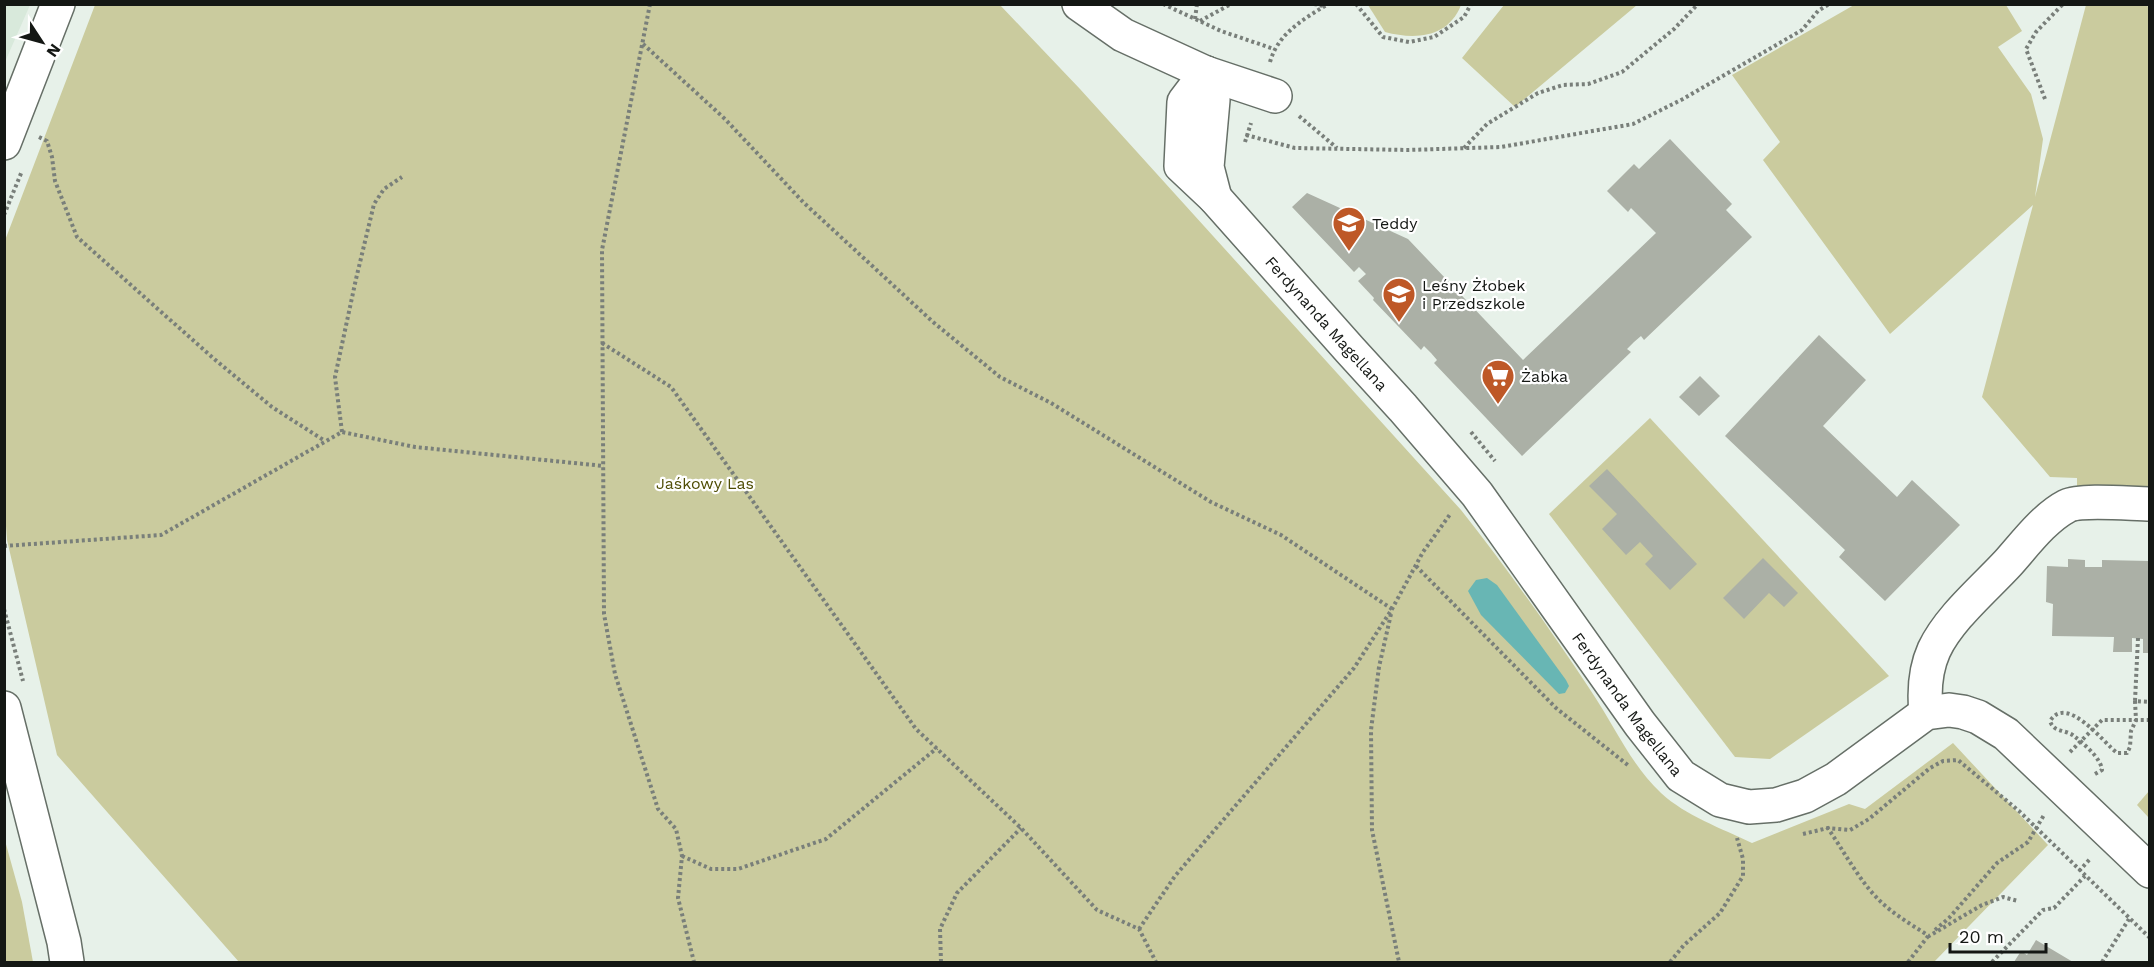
<svg xmlns="http://www.w3.org/2000/svg" width="2154" height="967" viewBox="0 0 2154 967" font-family="'Work Sans',sans-serif">
<style>
.built{fill:#d8e9db}
.green{fill:#cacb9e}
.water{fill:#68b6b4}
.building{fill:#abb0a6}
.lines{fill:none;stroke-linecap:round;stroke-linejoin:round}
.minor-casing{stroke:#666f67;stroke-width:36}
.path{stroke:#797f7a;stroke-width:4;stroke-dasharray:3 3;stroke-linecap:butt}
.minor{stroke:#fff;stroke-width:33}
.labels{text-anchor:middle;dominant-baseline:central;stroke-width:4.5;stroke-linejoin:round;paint-order:stroke}
.poi-label{font-size:16px;fill:#141714;stroke:#fff;text-anchor:start}
.street-label{font-size:16px;fill:#141714;stroke:#fff}
.park-label{font-size:16px;fill:#4f4d05;stroke:#fff}
</style>
<rect width="100%" height="100%" fill="#e7f1e9"/>
<polygon class="built" points="5,4 30,5 5,62 4,5"/>
<g class="green">
<polygon points="2143,4 2149,7 2149,488 2077,486 2077,478 2050,477 1982,397 2033,205 1890,334 1763,160 1780,142 1732,75 1854,5 2006,5 2022,31 1998,47 2031,94 2043,139 2035,197 2086,5"/>
<path d="M95,5H1000L1080,89L1461,510C1507,568 1550,629 1591,691C1614,725 1631,765 1661,793C1686,816 1721,828 1752,843L1849,804L1865,809L1953,743L2048,845L1934,962H239L57,755L7,540L5,512L4,243Z"/>
<path d="M1368,5H1461C1448,38 1415,40 1385,32Z"/>
<polygon points="1504,5 1504,4 1637,5 1515,107 1462,58"/>
<polygon points="1650,418 1889,676 1770,759 1735,757 1549,514"/>
<polygon points="2149,791 2149,818 2137,805"/>
<polygon points="4,837 22,902 33,962 5,962"/>
</g>
<polygon class="water" points="1487,578 1497,585 1566,680 1569,686 1565,693 1559,694 1481,615 1468,591 1476,580"/>
<g class="building">
<polygon points="1670,139 1732,204 1726,210 1752,237 1644,340 1641,336 1634,342 1627,349 1631,352 1522,456 1434,363 1437,360 1431,353 1424,346 1421,350 1373,300 1374,298 1358,281 1366,274 1359,267 1354,272 1292,207 1307,193 1408,239 1523,360 1656,233 1631,208 1628,212 1607,191 1634,164 1639,169"/>
<polygon points="1819,335 1866,380 1823,426 1897,497 1912,480 1960,525 1885,601 1839,557 1845,550 1725,436"/>
<polygon points="1700,376 1720,396 1699,416 1679,397"/>
<polygon points="1607,469 1697,564 1670,590 1645,564 1653,556 1640,542 1626,555 1602,529 1617,514 1589,486"/>
<polygon points="1763,558 1798,593 1784,607 1769,593 1744,619 1723,598"/>
<polygon points="2068,559 2085,560 2085,567 2102,567 2102,560 2150,561 2150,653 2143,653 2143,639 2132,638 2132,652 2113,652 2114,637 2052,636 2053,604 2046,602 2047,566 2068,567"/>
<polygon points="2036,940 2073,962 2014,962 2021,951 2027,955"/>
</g>
<g class="lines">
<defs>
<g id="minor">
<polyline points="1079,4 1123,35 1206,73 1275,96"/>
<path id="s1" d="M1206,73L1184,102L1181,166L1215,198L1350,350L1403,408L1477,494L1640,724L1681,776L1720,800L1749,807L1776,805L1805,796L1836,779L1926,713L1949,710L1963,712L1978,717L2006,734L2150,871"/>
<polyline points="1206,73 1213,100 1207,167 1215,198"/>
<polyline points="4,143 58,4"/>
<polyline points="4,708 64,942 67,962"/>
<path d="M1926,713C1924,693 1925,670 1934,650C1949,618 1984,589 2008,563C2025,544 2044,518 2067,506C2082,499 2132,504 2150,504"/>
</g>
</defs>
<use href="#minor" class="minor-casing"/>
<g class="path">
<polyline points="650,4 602,250 604,614 615,674 658,809 676,829 682,856 678,898 694,962"/>
<polyline points="1163,4 1221,31 1274,49"/>
<polyline points="1314,4 1324,6"/>
<polyline points="1356,4 1383,37 1409,42 1434,37 1464,17 1471,4"/>
<polyline points="1195,19 1197,4"/>
<polyline points="1200,21 1231,4"/>
<polyline points="643,44 725,119 804,203 933,322 1000,377 1051,403 1211,502 1281,535 1392,609"/>
<path d="M1270,62C1278,33 1304,19 1328,4"/>
<polyline points="2045,99 2026,49 2036,32 2063,4"/>
<polyline points="1299,116 1337,148"/>
<polyline points="1246,135 1295,148 1408,150 1501,147 1633,124 1683,99 1802,30 1818,11 1829,4"/>
<polyline points="39,137 47,141 52,157 55,181 77,237 213,358 272,407 325,441"/>
<polyline points="1245,142 1251,123"/>
<polyline points="1464,148 1487,124 1538,93 1563,85 1588,84 1622,72 1674,29 1698,4"/>
<polyline points="4,215 22,171"/>
<polyline points="602,343 671,387 916,729 1021,828 1097,910 1139,929 1156,962"/>
<polyline points="342,432 335,377 356,279 374,204 384,189 402,177"/>
<polyline points="1471,432 1495,461"/>
<polyline points="4,546 161,535 342,432 415,447 604,466"/>
<polyline points="1416,566 1556,708 1629,766"/>
<polyline points="4,609 23,681"/>
<polyline points="1391,614 1379,667 1371,730 1372,830 1399,962"/>
<polyline points="2138,638 2135,701 2150,702"/>
<polyline points="2070,752 2102,720 2150,720"/>
<path d="M2095,774L2102,770C2101,758 2083,743 2074,736C2065,729 2054,733 2050,721C2067,694 2103,742 2117,753H2127L2130,747L2131,731L2136,720L2135,701"/>
<path d="M1827,827C1844,851 1858,879 1879,900C1893,914 1912,925 1929,936L1982,905L2003,897L2018,901"/>
<polyline points="1803,834 1828,828 1850,830 1869,819 1930,768 1943,761 1958,760 2019,811 2150,938"/>
<polyline points="682,856 711,869 738,869 826,839 937,748"/>
<polyline points="2079,871 2091,858"/>
<polyline points="1139,929 1175,876 1354,668 1392,609 1423,552 1451,513"/>
<polyline points="1935,930 1949,918 1997,863 2028,842 2044,815"/>
<polyline points="941,962 940,929 957,893 1021,828"/>
<polyline points="1670,962 1684,945 1720,913 1743,876 1743,859 1737,838"/>
<polyline points="1908,962 1929,935"/>
<polyline points="1992,962 2043,910 2054,908 2085,876"/>
<polyline points="2102,962 2129,919"/>
</g>
<use href="#minor" class="minor"/>
</g>
<defs>
<symbol id="school-pin" viewBox="-11 -11 22 30"><path d="M0 17L-7.5 6A9.5 9.5 0 1 1 7.5 6Z" fill="#be5827" stroke="#fff"/><path d="M0-5L7-2L0 1L-7-2ZM-4 1L0 2.5L4 1V4Q0 6-4 4Z" fill="#fff"/></symbol>
<symbol id="supermarket-pin" viewBox="-11 -11 22 30"><path d="M0 17L-7.5 6A9.5 9.5 0 1 1 7.5 6Z" fill="#be5827" stroke="#fff"/><path d="M-6-5.5h2.5l.6 2H6L4.5 2H-2.5L-4.4-4H-6ZM-1.5 3.2a1.3 1.3 0 1 0 .1 0ZM3 3.2a1.3 1.3 0 1 0 .1 0Z" fill="#fff"/></symbol>
</defs>
<g fill-rule="evenodd">
<use href="#school-pin" x="1330" y="204" width="38" height="52"/>
<use href="#school-pin" x="1380" y="275" width="38" height="52"/>
<use href="#supermarket-pin" x="1479" y="357" width="38" height="52"/>
</g>
<g class="labels">
<g class="poi-label">
<text x="1372" y="223">Teddy</text>
<text x="1422" y="285">Leśny Żłobek<tspan x="1422" dy="18">i Przedszkole</tspan></text>
<text x="1521" y="376">Żabka</text>
</g>
<g class="street-label">
<text stroke="none"><textPath href="#s1" startOffset="315">Ferdynanda Magellana</textPath></text>
<text stroke="none"><textPath href="#s1" startOffset="801">Ferdynanda Magellana</textPath></text>
</g>
<g class="park-label">
<text x="705" y="483">Jaśkowy Las</text>
</g>
</g>
<rect width="2154" height="967" fill="none" stroke="#141714" stroke-width="12"/>
<g transform="translate(42 42) rotate(126)" stroke="#ffffff" stroke-width="4.5" paint-order="stroke">
<path d="M0-4.5L10 22L0 15L-10 22Z" fill="#141714"/>
<text y="-9" font-size="16" font-weight="bold" text-anchor="middle" fill="#141714">N</text>
</g>
<path d="M1950 943v9h96v-9" fill="none" stroke="#141714" stroke-width="3"/>
<text x="1959" y="943" font-size="18" fill="#141714" stroke="#ffffff" stroke-width="4.5" paint-order="stroke">20 m</text>
</svg>
